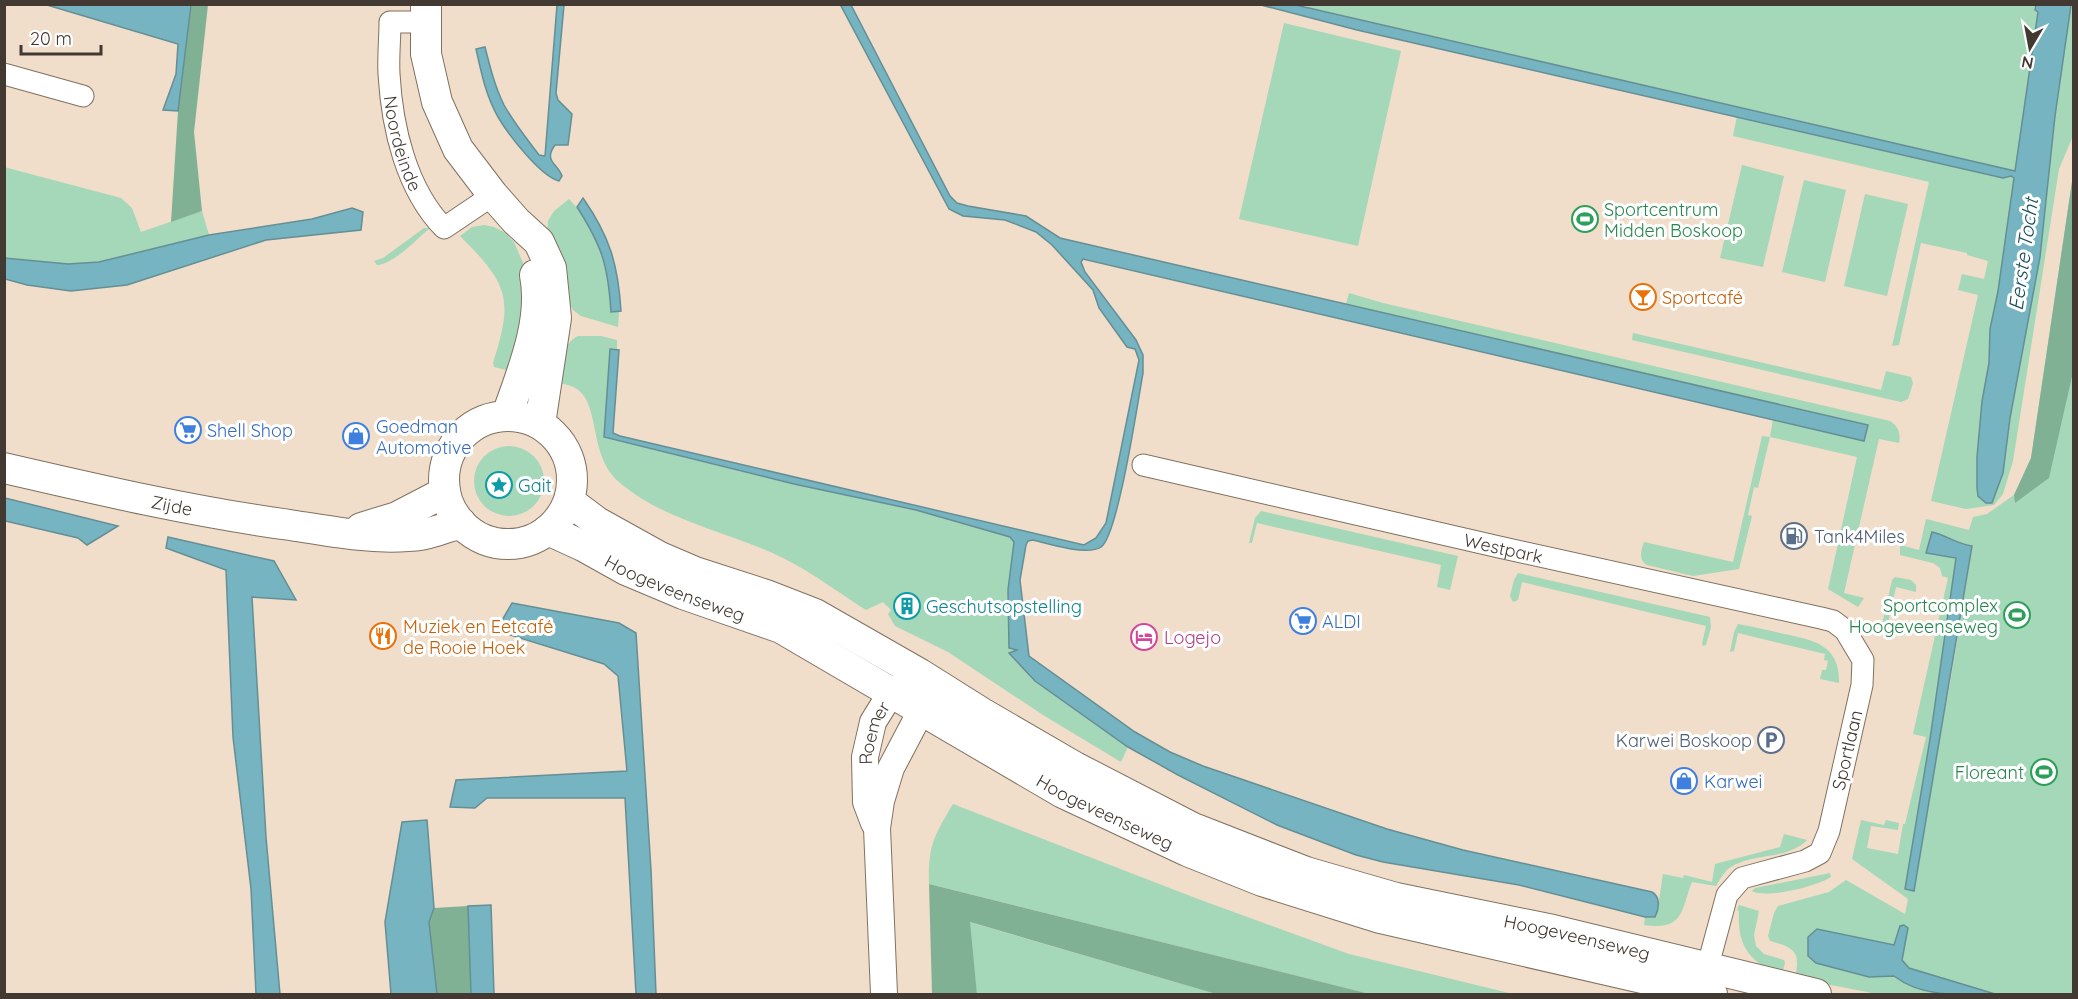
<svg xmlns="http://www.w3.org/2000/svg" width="2078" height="999" viewBox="0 0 2078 999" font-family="Quicksand,sans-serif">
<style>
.green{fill:#a5d7b9;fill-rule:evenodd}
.forest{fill:#81b195}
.water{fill:#75b4c0;stroke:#658f95;stroke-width:1.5}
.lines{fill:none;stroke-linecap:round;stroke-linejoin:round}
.minor-casing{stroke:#817160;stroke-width:23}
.tertiary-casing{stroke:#817160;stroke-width:28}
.secondary-casing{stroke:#817160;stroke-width:32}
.minor{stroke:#fff;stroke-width:21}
.tertiary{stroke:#fff;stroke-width:26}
.secondary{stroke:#fff;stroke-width:30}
.labels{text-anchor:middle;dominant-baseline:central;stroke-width:6;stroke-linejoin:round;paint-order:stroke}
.street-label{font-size:18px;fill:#413932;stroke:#fff}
.leisure-label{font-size:18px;fill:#27864d;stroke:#fff;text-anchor:end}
.food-label{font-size:18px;fill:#c56008;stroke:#fff;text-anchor:start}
.shop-label{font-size:18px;fill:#366cbe;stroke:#fff;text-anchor:start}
.culture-label{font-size:18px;fill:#0d838f;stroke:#fff;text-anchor:start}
.service-label{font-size:18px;fill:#4e5e75;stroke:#fff;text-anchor:start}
.hotel-label{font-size:18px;fill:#b23c85;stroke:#fff;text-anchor:start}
.water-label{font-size:20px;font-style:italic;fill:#164d57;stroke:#fff}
</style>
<rect width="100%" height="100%" fill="#f0ddca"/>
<g class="green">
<polygon points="1308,4 2036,4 2035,10 2038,12 2015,171 1307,7"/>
<polygon points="2062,5 2073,5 2073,136 2059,169 2013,461 2003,494 1994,505 1966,509 1931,501 1978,295 1958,290 1962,274 1984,279 1988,261 1967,255 1967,253 1921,243 1899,345 1892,346 1929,182 1733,136 1737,116 2003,178 2011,176 2014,178 1998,291 1990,329 1989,363 1982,401 1977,457 1978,496 2000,481 2003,473 2010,418 2040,257 2054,119"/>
<polygon points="1284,23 1401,51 1358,246 1239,219"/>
<polygon points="1742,165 1784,176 1763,267 1720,258"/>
<polygon points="4,167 121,198 132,208 141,232 202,211 209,235 99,262 68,264 5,258"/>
<path d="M2073,175V994H1975L1895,967L1900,926L1894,945L1817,929L1808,937V956L1822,965L1869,977L1894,976L1902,982L1939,994H1877L1831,985L1794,982C1801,953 1797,948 1770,941L1768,936L1774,913L1778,906L1829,892L1846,880L1905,914L1908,899L1852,859L1861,820L1884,825L1886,820L1899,823L1898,830L1871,826L1867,848L1898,854L1903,824H1905L1926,737L1913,734L1948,578L1942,576L1940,568L1933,563L1900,555V545L1919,550L1926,519L1969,530L1973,517L1987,514L2014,495L2031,458ZM1932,532L1940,534L1956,543L1972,547L1950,684L1910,890L1905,889L1930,739L1956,557L1926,553Z"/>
<polygon points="1804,180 1846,190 1825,282 1782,272"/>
<polygon points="1865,194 1908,204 1887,296 1844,286"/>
<path d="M569,199C599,230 608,269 611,312H619L618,327L581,316L573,310L569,301L568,283L559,253L547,231L548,221L554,211Z"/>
<path d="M484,225L494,227L504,232L514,242L527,272L514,372L494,367L493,363C514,298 508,284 460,236L472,227Z"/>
<path d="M424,228H430C418,238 394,264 377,265L374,261L383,258Z"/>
<path d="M1349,293L1383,303L1890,421C1898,426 1901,433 1899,443L1879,439L1844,593L1864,598L1858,607L1828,589L1857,457L1770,437L1758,488L1754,487L1748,515L1752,516L1739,569L1693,576L1647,565C1638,559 1641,551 1644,542L1733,562L1762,436L1770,437L1773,419L1863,441L1867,425L1346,304Z"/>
<polygon points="1633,333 1881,390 1886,371 1911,377 1913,383 1908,399 1901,402 1632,340"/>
<path d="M578,336H601L617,340V350L610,349L605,437L916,510L1012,538L1014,542L1008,591L1009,648L1018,650L1010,654L1035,681L1128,747L1121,762L1043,715L948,652L895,626L888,614L891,610L883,602L866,610C839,593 813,573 785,559C732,532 665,522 619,482C588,455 601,406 577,389C571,385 563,384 555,382C560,365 561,345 578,336Z"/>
<circle cx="509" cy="481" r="35"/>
<polygon points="1261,511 1458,556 1450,590 1437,587 1441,565 1257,523 1252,543 1249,543 1255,518"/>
<polygon points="1518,573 1710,617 1711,627 1706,645 1703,646 1702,644 1706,626 1522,582 1518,600 1513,602 1510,596 1514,580"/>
<polygon points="1895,577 1911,580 1916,585 1916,592 1896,587 1885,636 1881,635 1882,625 1892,580"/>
<path d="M1738,624C1753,627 1769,630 1784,634C1814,640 1840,645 1839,683L1820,679L1822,670H1826L1828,661L1824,660L1825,654L1738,633L1734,651L1730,652L1734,632Z"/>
<path d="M953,804L1198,899L1349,954L1513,994H1370L929,884C928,845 934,836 953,804Z"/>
<path d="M1784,834L1807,840C1785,862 1750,851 1727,870C1722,875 1719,881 1716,886L1692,882C1681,909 1685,931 1644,925L1645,917L1653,918C1659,910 1661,885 1663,874L1683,878L1684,875L1712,882L1715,864L1780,847Z"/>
<path d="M1830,873L1831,877C1817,886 1767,899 1752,891L1755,888Z"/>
<path d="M1739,905L1759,911L1754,935L1756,946L1764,954L1784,960L1785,963L1781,978C1750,960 1737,948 1739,911L1737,910Z"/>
<polygon points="969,922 1216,994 977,994"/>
</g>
<g class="forest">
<polygon points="191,5 208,5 194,132 202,211 171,222 178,111"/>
<polygon points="2073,175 2073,372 2049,478 2015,503 2014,495 2031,458"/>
<polygon points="929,884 1370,994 1216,994 970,922 977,994 932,994"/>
<polygon points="468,906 471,994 437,994 429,922 434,908"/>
</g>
<g class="water">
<path d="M840,4L851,5L950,196L957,203L968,206L1026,216L1060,238L1868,425L1864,441L1083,259L1081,262L1085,272L1136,340L1143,355V373C1138,400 1118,536 1101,547C1088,556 1048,544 1033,540L1028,541L1026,545L1020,580L1029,656L1135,732L1170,752L1203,766L1387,829L1463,850L1652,892C1661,897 1659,909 1655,917H1645L1519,885L1383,862L1356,855L1277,825L1178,775L1128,747L1035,681L1009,653L1017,650L1009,648L1008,590L1014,542L1010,537L916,510L794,484L604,437L610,349L619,350L613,433L620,436L1084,545L1096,538L1106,523L1139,360L1135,349L1127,347L1099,308L1093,290L1052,245L1036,232L1005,220L963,216L949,209Z"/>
<polygon points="47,5 191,5 178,111 163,110 176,74 178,44"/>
<path d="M557,5H564L556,93L558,100L572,114L568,145H555C543,161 558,164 562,176L559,181C540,176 508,134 498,117C486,96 481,72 476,49L485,47C490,67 495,87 504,105C514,123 527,139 539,155L545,156Z"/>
<polygon points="1261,5 1296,5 2015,171 2038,12 2035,10 2036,5 2071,5 2055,116 2040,257 2010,418 2003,473 1992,503 1986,503 1978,496 1977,488 1977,457 1982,401 1989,363 1990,329 1998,291 2014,178 2011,176 2003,178 1357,30"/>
<path d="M583,198C610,237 618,264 621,311L611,312C608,265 602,246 577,207Z"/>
<polygon points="352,208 363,212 361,230 266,240 127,285 71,291 27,285 5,279 5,258 68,264 99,262 209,235 312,219"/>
<polygon points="5,498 118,526 87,545 78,538 5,521"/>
<path d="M1932,532C1946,535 1957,544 1972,546L1914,891L1905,889L1930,739L1956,558L1926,553Z"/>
<polygon points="168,537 274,561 296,600 252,597 266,837 280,994 256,994 251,889 233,737 226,570 166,548"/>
<polygon points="512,603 619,623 636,633 651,870 656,994 636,994 625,798 487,798 475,808 450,807 456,780 627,771 618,676 604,664 501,632 501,622"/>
<polygon points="427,820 434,908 429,922 437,994 391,994 385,922 402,822"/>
<polygon points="491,905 494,994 471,994 468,906"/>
<path d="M1904,925L1908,928L1902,960L1909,968L1995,994C1962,995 1922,998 1894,976L1869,977L1816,963L1808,956V937L1817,929L1894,945L1900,926Z"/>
</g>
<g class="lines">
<defs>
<g id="minor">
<path id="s1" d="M425,22H390C390,39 388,57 389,74C392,127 406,189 444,228L493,195"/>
<polyline points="4,74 83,96"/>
<path id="s2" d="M1143,465L1499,547L1821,618L1833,621L1845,630L1863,660L1862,685L1829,831L1820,853L1805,861L1742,878L1727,895L1704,980"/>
</g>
<g id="tertiary">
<path id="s3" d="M874,823L866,802L865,757L873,722L891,693L909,681"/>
<polyline points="884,994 877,828 881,801 891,768 921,711 921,692"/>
</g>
<g id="secondary">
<polyline points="426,4 426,54 437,102 458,149 493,195 516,221 539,242 551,268 556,318 540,424"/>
<path d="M507,415C522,372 544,321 535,275"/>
<circle cx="508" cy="480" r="64"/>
<path id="s4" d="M4,468C99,490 194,512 290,525C328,531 369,539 408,536C426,536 444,528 461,523"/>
<path id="s5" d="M569,501L597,522L660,557L695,572L766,595L815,614L920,674L982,713L1075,767L1193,828L1306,872L1396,898L1553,930L1816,994"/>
<polyline points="361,528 397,517 445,492"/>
<path id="s6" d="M548,530L583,546L626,570L683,594L781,628L1063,793L1187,851L1262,881L1380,918L1712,994"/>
</g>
</defs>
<use href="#minor" class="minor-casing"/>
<use href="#tertiary" class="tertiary-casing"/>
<use href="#secondary" class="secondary-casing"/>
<use href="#minor" class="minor"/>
<use href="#tertiary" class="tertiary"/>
<use href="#secondary" class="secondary"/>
</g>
<defs>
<symbol id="stadium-ring" viewBox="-11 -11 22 22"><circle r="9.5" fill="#fff" stroke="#2e9e5b" stroke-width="1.5"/><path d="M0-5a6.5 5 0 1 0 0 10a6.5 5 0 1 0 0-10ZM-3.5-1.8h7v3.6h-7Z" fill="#2e9e5b"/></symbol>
<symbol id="bar-ring" viewBox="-11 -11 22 22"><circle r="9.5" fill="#fff" stroke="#e8710a" stroke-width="1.5"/><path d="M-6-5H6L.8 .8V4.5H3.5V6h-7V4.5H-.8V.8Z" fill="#e8710a"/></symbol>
<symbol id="supermarket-ring" viewBox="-11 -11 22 22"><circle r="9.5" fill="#fff" stroke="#3f7fe0" stroke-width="1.5"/><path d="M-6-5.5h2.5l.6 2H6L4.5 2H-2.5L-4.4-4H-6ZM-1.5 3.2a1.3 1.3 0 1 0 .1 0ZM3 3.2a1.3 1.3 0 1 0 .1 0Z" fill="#3f7fe0"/></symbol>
<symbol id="shop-ring" viewBox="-11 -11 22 22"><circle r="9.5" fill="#fff" stroke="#3f7fe0" stroke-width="1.5"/><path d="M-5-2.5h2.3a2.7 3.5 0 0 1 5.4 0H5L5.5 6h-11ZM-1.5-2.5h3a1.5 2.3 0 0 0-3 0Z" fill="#3f7fe0"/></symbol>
<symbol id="sight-ring" viewBox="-11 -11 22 22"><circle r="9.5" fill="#fff" stroke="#0f9aa8" stroke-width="1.5"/><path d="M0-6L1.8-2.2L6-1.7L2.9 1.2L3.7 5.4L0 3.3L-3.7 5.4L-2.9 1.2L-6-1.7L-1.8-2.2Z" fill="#0f9aa8"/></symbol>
<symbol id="fuel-ring" viewBox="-11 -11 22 22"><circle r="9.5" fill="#fff" stroke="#5c6f8a" stroke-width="1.5"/><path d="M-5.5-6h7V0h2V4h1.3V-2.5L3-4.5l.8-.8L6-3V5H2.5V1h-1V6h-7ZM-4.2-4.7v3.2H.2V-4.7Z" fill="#5c6f8a"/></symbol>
<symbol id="building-ring" viewBox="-11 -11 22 22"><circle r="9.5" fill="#fff" stroke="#0f9aa8" stroke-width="1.5"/><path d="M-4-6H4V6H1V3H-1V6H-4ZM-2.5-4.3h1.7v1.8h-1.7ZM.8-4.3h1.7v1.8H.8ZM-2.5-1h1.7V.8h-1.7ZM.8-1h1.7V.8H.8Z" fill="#0f9aa8"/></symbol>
<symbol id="restaurant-ring" viewBox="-11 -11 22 22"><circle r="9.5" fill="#fff" stroke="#e8710a" stroke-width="1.5"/><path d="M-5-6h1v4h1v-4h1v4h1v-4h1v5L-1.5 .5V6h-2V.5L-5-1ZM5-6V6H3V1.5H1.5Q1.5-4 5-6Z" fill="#e8710a"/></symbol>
<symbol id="hotel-ring" viewBox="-11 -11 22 22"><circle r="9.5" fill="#fff" stroke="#d1479c" stroke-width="1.5"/><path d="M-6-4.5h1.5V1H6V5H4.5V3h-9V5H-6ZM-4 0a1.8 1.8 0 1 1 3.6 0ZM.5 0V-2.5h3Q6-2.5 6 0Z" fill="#d1479c"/></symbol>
<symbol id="parking-ring" viewBox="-11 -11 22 22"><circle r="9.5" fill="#fff" stroke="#5c6f8a" stroke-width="1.5"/><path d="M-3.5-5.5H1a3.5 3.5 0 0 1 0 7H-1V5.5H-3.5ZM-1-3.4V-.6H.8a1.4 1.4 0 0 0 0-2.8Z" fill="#5c6f8a"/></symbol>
</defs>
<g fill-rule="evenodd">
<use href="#stadium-ring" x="1570" y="204" width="30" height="30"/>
<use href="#bar-ring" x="1628" y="282" width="30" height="30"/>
<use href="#supermarket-ring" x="173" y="415" width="30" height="30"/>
<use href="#shop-ring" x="341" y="421" width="30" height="30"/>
<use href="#sight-ring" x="484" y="470" width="30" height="30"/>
<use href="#fuel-ring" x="1779" y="521" width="30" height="30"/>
<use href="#building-ring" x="892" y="591" width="30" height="30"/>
<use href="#stadium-ring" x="2002" y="600" width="30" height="30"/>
<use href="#supermarket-ring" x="1288" y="606" width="30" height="30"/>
<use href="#restaurant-ring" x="368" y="621" width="30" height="30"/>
<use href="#hotel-ring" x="1129" y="622" width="30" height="30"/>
<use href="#parking-ring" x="1756" y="725" width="30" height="30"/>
<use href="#stadium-ring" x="2029" y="757" width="30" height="30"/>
<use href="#shop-ring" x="1669" y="766" width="30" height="30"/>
</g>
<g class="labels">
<g class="street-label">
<text stroke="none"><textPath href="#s1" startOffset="158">Noordeinde</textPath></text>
<text stroke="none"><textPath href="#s4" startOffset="172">Zijde</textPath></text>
<text stroke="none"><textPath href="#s2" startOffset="370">Westpark</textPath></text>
<text stroke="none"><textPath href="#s6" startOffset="140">Hoogeveenseweg</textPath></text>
<text stroke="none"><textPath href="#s3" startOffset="93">Roemer</textPath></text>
<text transform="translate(1847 750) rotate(-77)">Sportlaan</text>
<text stroke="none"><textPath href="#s6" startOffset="626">Hoogeveenseweg</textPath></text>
<text stroke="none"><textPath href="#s5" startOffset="1107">Hoogeveenseweg</textPath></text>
</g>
<g class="leisure-label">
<text x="1604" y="209" text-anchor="start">Sportcentrum<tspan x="1604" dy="21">Midden Boskoop</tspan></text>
<text x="1998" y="605">Sportcomplex<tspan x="1998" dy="21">Hoogeveenseweg</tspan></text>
<text x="2024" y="772">Floreant</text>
</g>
<g class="food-label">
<text x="1662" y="297">Sportcafé</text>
<text x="403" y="626">Muziek en Eetcafé<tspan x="403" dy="21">de Rooie Hoek</tspan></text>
</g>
<g class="shop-label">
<text x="376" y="426">Goedman<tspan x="376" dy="21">Automotive</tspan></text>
<text x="207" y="430">Shell Shop</text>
<text x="1322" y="621">ALDI</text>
<text x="1704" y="781">Karwei</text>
</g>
<g class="culture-label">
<text x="518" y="485">Gait</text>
<text x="926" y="606">Geschutsopstelling</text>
</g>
<g class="service-label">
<text x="1814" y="536">Tank4Miles</text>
<text x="1752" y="740" text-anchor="end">Karwei Boskoop</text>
</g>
<g class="hotel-label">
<text x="1164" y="637">Logejo</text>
</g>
<g class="water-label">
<text transform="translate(2023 254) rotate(-82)">Eerste Tocht</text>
</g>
</g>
<rect width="2078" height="999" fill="none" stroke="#413932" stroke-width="12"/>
<g transform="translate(2030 48) rotate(190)" stroke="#ffffff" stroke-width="4.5" paint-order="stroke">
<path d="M0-4.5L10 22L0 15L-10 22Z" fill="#413932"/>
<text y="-9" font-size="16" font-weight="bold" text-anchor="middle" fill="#413932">N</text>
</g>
<path d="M21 45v9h80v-9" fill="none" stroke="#413932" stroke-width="3"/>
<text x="30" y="45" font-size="18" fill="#413932" stroke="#ffffff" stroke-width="4.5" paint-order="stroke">20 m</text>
</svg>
